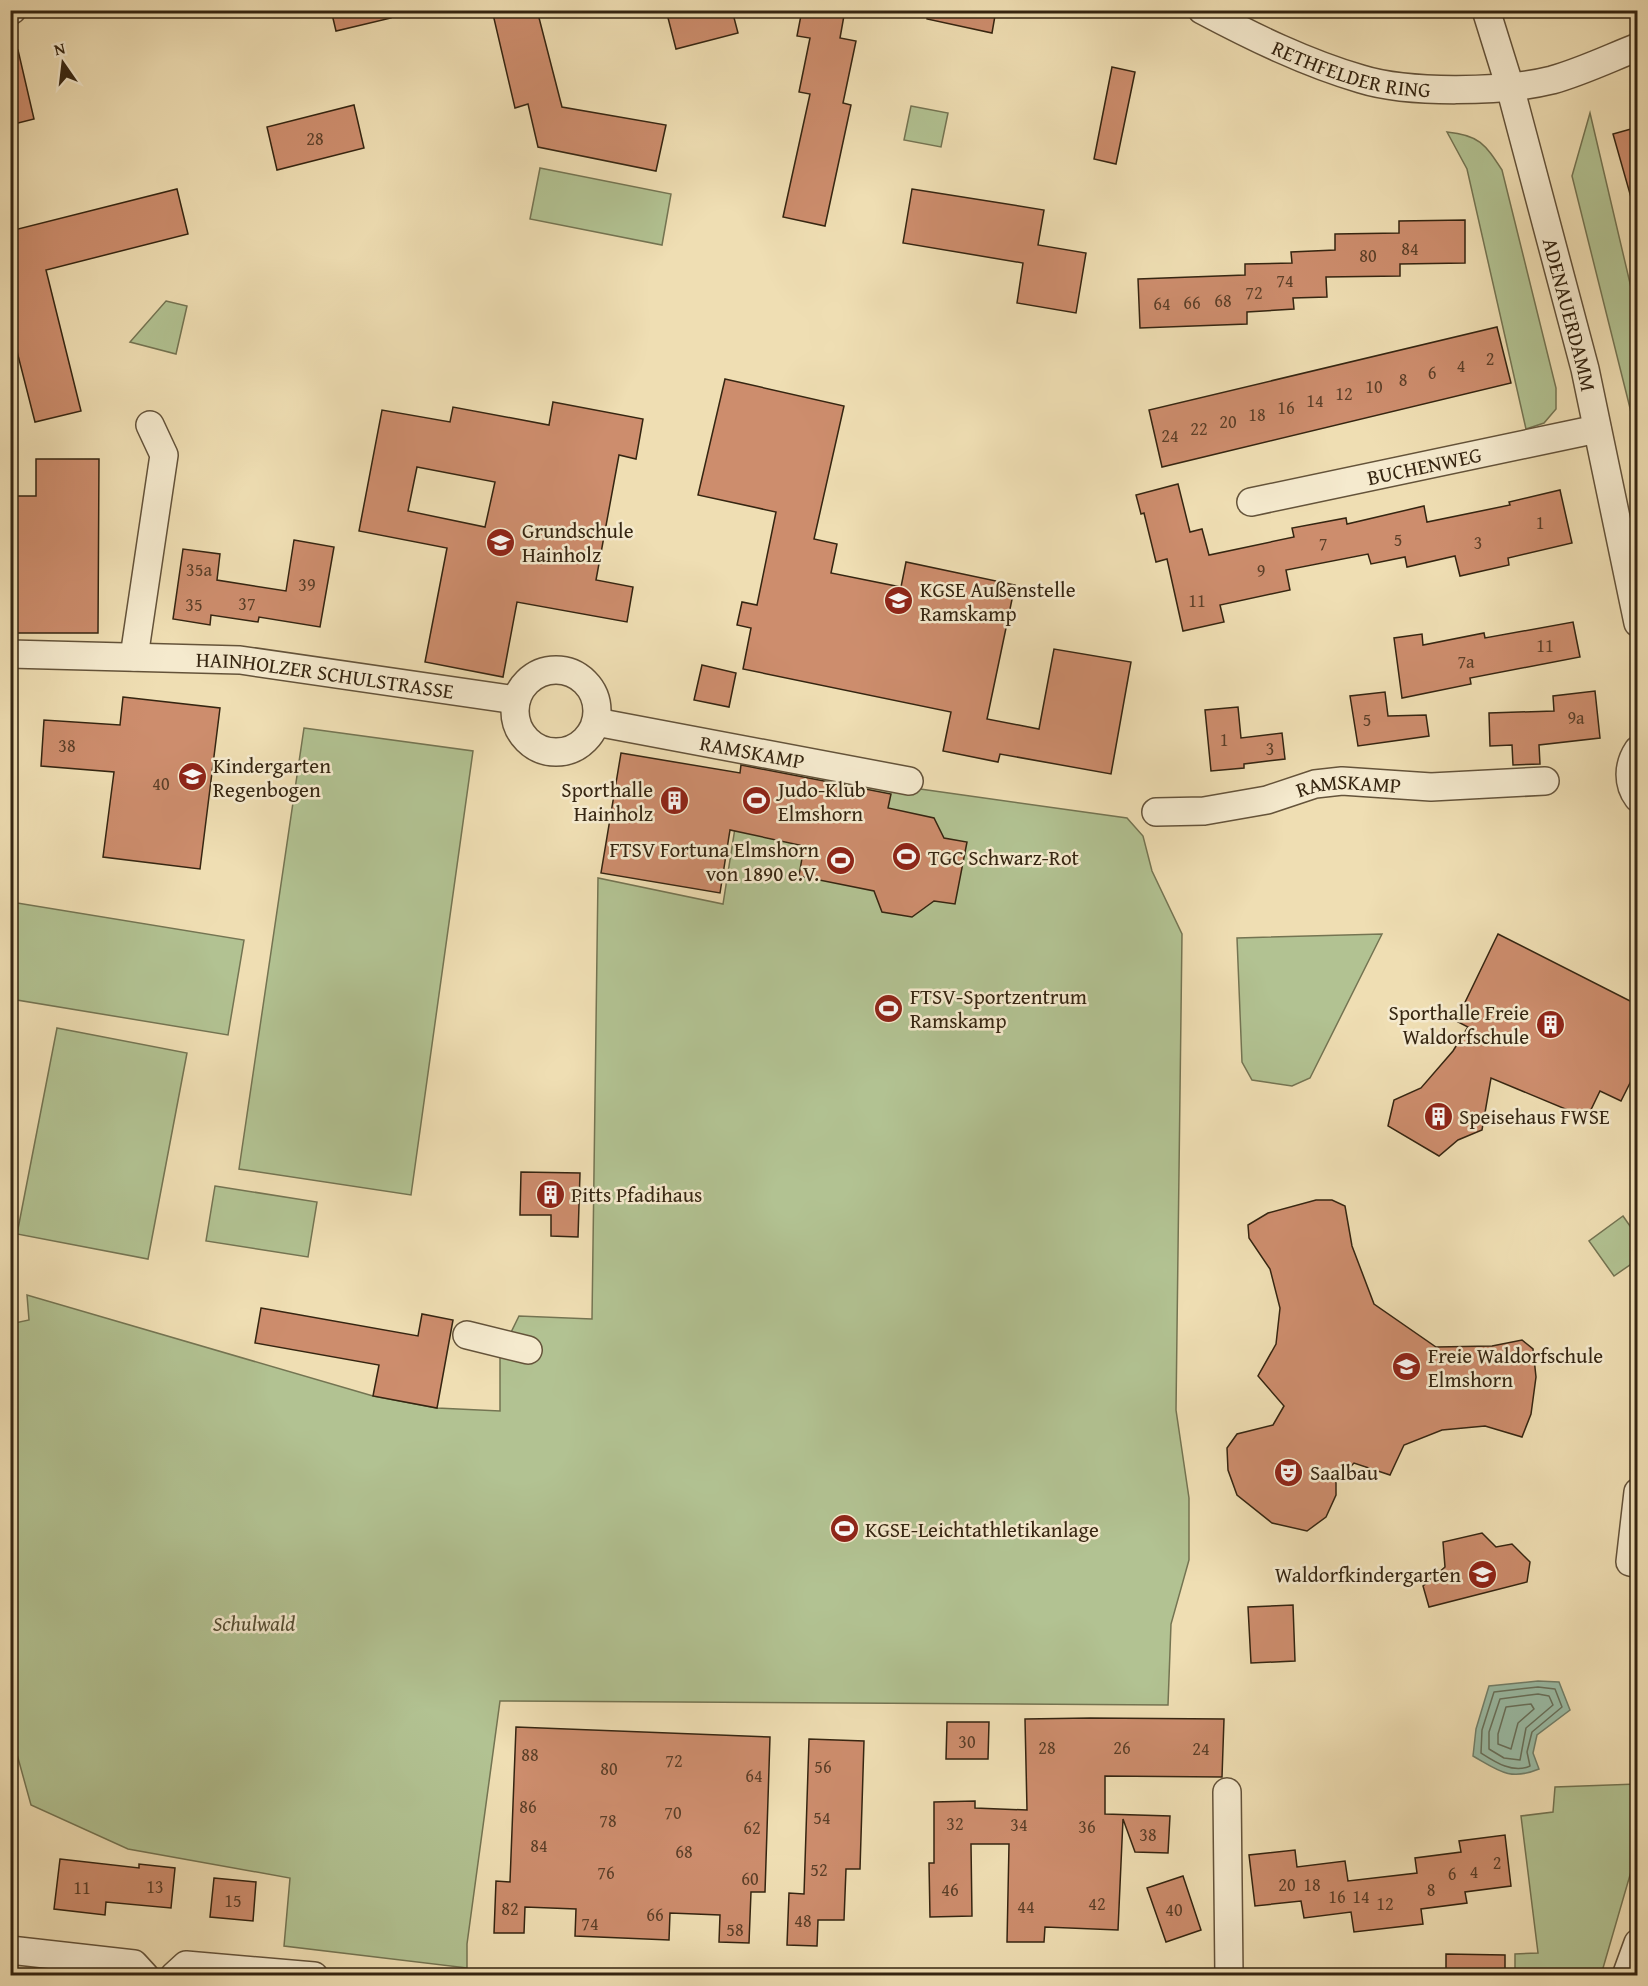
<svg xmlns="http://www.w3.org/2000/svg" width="1648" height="1986" viewBox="0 0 1648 1986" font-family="'Gentium Book Plus',serif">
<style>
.green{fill:#b2c292;stroke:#747452;stroke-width:1.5}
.water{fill:#9bbda7;stroke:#72806b;stroke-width:1.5}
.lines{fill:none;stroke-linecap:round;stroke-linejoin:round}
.shore{stroke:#68715c;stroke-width:1.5}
.building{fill:#cd8d6d;stroke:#352511;stroke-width:1.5;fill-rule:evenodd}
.minor-casing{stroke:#64533a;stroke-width:30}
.minor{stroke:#f5eace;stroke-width:27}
.labels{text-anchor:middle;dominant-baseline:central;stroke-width:5;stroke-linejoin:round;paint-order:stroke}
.number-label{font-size:18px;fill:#5b3f28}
.street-label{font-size:21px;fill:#352511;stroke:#f5eace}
.poi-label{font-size:21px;fill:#352511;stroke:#f5eace;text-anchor:start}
.park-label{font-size:21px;font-style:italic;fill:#544c31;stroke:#f5eace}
</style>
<rect width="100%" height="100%" fill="#efdeb3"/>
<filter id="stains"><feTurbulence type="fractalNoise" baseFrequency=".00333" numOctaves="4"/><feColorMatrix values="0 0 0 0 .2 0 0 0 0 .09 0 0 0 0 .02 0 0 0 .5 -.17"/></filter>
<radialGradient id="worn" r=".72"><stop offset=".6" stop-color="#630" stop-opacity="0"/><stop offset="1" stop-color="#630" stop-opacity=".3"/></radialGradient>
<g class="green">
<polygon points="911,106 948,113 941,147 904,140"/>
<polygon points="1590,113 1637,313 1637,436 1572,176"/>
<path d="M1447,132C1479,135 1485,144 1502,170L1556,388V409L1544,423L1526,429L1467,169Z"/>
<polygon points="540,168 671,194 662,245 530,219"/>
<polygon points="166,301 187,306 176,354 130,342"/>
<polygon points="304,728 473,751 411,1195 239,1169"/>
<polygon points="747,752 906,787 1127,818 1143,836 1152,871 1182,934 1176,1410 1189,1498 1189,1560 1171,1624 1168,1705 500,1701 467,1944 467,1968 284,1946 290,1878 128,1849 31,1805 10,1729 10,1324 29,1320 27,1295 373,1396 437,1408 500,1411 500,1355 519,1316 592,1319 598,878 723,904"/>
<polygon points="11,902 244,940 228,1035 11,999"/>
<polygon points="1382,934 1310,1078 1292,1086 1252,1080 1242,1062 1237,938"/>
<polygon points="57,1028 187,1053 148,1259 17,1234"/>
<polygon points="215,1186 317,1202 308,1257 206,1241"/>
<polygon points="1623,1216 1637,1236 1637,1260 1614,1276 1589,1241"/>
<polygon points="1637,1784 1637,1851 1601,1975 1515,1975 1515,1954 1538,1953 1521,1816 1553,1812 1555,1787"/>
</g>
<path class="water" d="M1538,1681L1559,1682L1570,1710L1537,1735L1533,1753L1539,1769C1510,1781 1499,1771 1473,1756L1476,1729L1489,1686Z"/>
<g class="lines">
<g class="shore">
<path d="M1538,1687L1555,1689L1562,1707L1532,1732L1527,1752L1530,1766C1513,1774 1495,1762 1481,1753L1482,1730L1494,1692Z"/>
<polygon points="1538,1694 1549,1696 1553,1705 1526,1728 1520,1760 1504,1758 1489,1749 1489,1732 1500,1699"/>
<polygon points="1531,1704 1534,1709 1518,1723 1511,1749 1498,1744 1498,1734 1506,1707"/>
</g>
</g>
<g class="building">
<polygon points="331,10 390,10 391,18 336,31"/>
<polygon points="492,10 537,10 562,107 666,125 656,171 538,147 528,104 515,108"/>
<polygon points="666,10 732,10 738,33 676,49"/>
<polygon points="802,10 845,10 840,38 856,41 843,103 851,105 825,226 783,217 810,94 799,92 810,38 797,36"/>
<polygon points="928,10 996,10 992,33 927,19"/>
<polygon points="10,50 18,50 34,119 10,125"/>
<polygon points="1112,67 1135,72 1116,164 1094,159"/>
<polygon points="354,105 364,148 277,170 267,127"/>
<polygon points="1638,127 1638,200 1632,201 1613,134"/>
<polygon points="177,189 188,234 46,270 81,411 35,422 10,324 10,231"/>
<polygon points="912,189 1044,210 1038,245 1086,253 1076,313 1017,303 1023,263 903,243"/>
<polygon points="1465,220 1465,263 1400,264 1400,276 1326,277 1327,297 1293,298 1294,309 1247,312 1247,324 1140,328 1138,279 1245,275 1245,264 1292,263 1291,252 1335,250 1335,234 1399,233 1399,221"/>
<polygon points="1497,327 1511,383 1162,467 1149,410"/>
<polygon points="725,379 844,406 814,539 837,544 831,573 901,587 906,562 1015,585 987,719 1039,729 1054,649 1131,662 1111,774 1000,754 998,762 943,751 951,712 743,669 751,628 737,625 742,602 757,605 776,512 698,495"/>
<path d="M553,402L643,419L636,459L619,455L596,580L633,587L627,622L517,602L503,677L425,662L447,548L359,531L382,410L450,422L453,407L549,425ZM417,467L495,482L485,527L408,511Z"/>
<polygon points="36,459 99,459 98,633 10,633 10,496 36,496"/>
<polygon points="1178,484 1190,532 1202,529 1209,555 1294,537 1292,528 1346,518 1347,524 1424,506 1427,522 1510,505 1509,502 1560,490 1572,543 1508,558 1509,565 1460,576 1455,556 1407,567 1405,557 1371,564 1368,554 1286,570 1290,590 1220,605 1224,622 1183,631 1167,559 1156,562 1144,513 1141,514 1136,495"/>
<polygon points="294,540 334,547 320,627 259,617 258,622 211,615 210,625 173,619 183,549 220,554 217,580 286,591"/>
<polygon points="1573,622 1580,657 1470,678 1471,684 1402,698 1394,638 1422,634 1423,645 1484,633 1485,638"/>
<polygon points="702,665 736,673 729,707 694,700"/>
<polygon points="1595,691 1600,738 1539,745 1540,764 1513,765 1512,745 1490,746 1489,713 1554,711 1553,696"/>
<polygon points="1385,692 1388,716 1426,715 1429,736 1358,746 1350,696"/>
<polygon points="123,697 220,708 200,869 103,857 114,772 41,766 44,720 120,725"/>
<polygon points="1238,707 1241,738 1282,733 1285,759 1244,764 1244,768 1211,771 1205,710"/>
<polygon points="621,753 740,773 741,765 891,794 888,808 934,818 944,838 967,842 955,904 934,901 912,917 882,912 874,891 799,876 804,846 730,830 720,893 601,873"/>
<polygon points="1498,934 1638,1005 1638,1067 1621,1101 1600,1091 1587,1118 1491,1078 1482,1130 1458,1140 1439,1156 1388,1126 1394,1100 1421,1088 1453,1051 1468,1027 1456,1021"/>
<polygon points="521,1172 580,1173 578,1237 551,1236 551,1215 520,1215"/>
<polygon points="1316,1200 1332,1200 1345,1206 1352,1246 1374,1304 1436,1347 1492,1346 1522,1340 1533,1349 1536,1377 1531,1414 1522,1437 1485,1426 1442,1430 1404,1445 1390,1475 1354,1463 1336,1482 1336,1495 1326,1517 1307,1531 1272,1523 1237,1495 1228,1470 1227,1448 1237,1434 1273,1425 1284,1406 1258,1376 1276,1344 1280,1308 1270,1269 1249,1238 1248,1225 1268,1213"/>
<polygon points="261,1308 418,1336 422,1314 453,1320 437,1408 373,1396 379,1365 255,1343"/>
<polygon points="1482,1533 1496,1547 1512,1544 1530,1562 1527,1582 1429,1607 1423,1586 1445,1567 1443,1542"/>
<polygon points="1293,1605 1295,1661 1251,1663 1248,1607"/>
<polygon points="1090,1718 1224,1719 1222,1777 1105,1776 1105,1814 1170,1816 1168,1853 1135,1852 1123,1819 1118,1930 1045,1927 1044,1942 1007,1942 1009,1844 971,1844 972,1916 930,1917 929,1863 934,1863 934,1802 975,1801 975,1808 1027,1810 1025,1719"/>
<polygon points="947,1722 989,1722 988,1759 946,1759"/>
<polygon points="516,1727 770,1737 765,1892 751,1892 749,1943 719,1942 720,1915 670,1913 669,1940 575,1936 576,1909 525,1907 524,1933 494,1933 496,1881 510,1882"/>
<polygon points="809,1739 864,1741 860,1869 846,1869 844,1920 818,1920 817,1946 787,1945 789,1893 804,1894"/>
<polygon points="1505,1835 1511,1886 1465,1892 1467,1903 1421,1909 1423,1924 1354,1932 1351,1912 1304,1918 1301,1901 1255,1906 1249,1855 1295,1850 1297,1867 1345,1861 1348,1881 1417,1873 1415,1858 1461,1852 1459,1841"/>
<polygon points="60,1859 139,1868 139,1864 175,1868 171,1908 106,1902 105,1915 54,1909"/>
<polygon points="1183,1876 1201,1930 1166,1942 1147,1888"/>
<polygon points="214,1878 256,1882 253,1921 210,1917"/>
<polygon points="1446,1954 1505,1955 1505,1976 1446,1976"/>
</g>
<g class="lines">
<defs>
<g id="minor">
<path id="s1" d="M1202,10C1253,37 1306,63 1361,79C1409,94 1504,92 1552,80C1581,72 1610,58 1638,47"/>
<path id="s2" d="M1486,10L1510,87L1585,369L1638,623"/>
<polyline points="10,11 12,10"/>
<path id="s3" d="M1251,502L1597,429"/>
<path id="s4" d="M10,654L240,660L516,700"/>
<polyline points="134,657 164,455 150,425"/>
<circle cx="556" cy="711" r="41"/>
<path id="s5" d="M596,722L909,781"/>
<path d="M1638,750C1628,765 1627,783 1638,798"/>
<path id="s6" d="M1156,812L1204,811L1267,800L1315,784L1342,781L1431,787L1545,781"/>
<polyline points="467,1335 528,1350"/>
<polyline points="1638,1492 1630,1562 1638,1564"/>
<polyline points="1227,1792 1229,1976"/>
<polyline points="10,1950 134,1964 145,1976"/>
<polyline points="174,1976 186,1965 314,1976"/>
<polyline points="1626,1976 1638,1943"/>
</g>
</defs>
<use href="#minor" class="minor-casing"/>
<use href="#minor" class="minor"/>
</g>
<defs>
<symbol id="school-disc" viewBox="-11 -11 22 22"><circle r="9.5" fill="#8f2418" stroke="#f5eace"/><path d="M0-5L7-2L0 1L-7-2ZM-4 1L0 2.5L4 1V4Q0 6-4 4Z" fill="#fff"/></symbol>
<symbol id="building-disc" viewBox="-11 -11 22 22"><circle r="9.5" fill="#8f2418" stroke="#f5eace"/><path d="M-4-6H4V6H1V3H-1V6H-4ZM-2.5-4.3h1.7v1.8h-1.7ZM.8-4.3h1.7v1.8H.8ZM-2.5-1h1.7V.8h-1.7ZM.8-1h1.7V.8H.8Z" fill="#fff"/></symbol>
<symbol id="stadium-disc" viewBox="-11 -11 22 22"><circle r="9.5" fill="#8f2418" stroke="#f5eace"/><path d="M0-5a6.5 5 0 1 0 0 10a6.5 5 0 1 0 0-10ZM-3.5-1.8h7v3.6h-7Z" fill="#fff"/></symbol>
<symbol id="theatre-disc" viewBox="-11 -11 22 22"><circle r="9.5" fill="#8f2418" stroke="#f5eace"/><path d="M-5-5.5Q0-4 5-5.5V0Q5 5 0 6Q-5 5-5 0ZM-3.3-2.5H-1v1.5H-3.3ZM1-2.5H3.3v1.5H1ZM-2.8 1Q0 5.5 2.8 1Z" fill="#fff"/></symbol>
</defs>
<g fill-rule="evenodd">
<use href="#school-disc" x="484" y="526" width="33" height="33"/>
<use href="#school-disc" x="882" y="584" width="33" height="33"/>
<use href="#school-disc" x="176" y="760" width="33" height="33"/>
<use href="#building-disc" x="658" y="784" width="33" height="33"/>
<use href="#stadium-disc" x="740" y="784" width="33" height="33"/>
<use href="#stadium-disc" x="890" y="840" width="33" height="33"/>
<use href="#stadium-disc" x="824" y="844" width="33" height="33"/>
<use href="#stadium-disc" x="872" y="992" width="33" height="33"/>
<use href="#building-disc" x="1534" y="1008" width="33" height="33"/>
<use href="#building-disc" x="1422" y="1100" width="33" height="33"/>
<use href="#building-disc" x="534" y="1178" width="33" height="33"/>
<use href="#school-disc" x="1390" y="1350" width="33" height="33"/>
<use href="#theatre-disc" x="1272" y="1456" width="33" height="33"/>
<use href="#stadium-disc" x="828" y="1512" width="33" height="33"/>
<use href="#school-disc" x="1466" y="1558" width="33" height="33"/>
</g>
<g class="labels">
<g class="number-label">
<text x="315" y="138">28</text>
<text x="1410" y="248">84</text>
<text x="1368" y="255">80</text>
<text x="1285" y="280">74</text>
<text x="1254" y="292">72</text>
<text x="1223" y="300">68</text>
<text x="1192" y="302">66</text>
<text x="1162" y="303">64</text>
<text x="1490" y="358">2</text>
<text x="1461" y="365">4</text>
<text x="1432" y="372">6</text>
<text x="1403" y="379">8</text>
<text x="1374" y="386">10</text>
<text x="1344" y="393">12</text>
<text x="1315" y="400">14</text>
<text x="1286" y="407">16</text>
<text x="1257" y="414">18</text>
<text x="1228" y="421">20</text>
<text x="1199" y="428">22</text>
<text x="1170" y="435">24</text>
<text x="1540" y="522">1</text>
<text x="1398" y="539">5</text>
<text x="1478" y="542">3</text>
<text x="1323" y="543">7</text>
<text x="199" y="569">35a</text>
<text x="1261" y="570">9</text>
<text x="307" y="584">39</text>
<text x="1197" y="600">11</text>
<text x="247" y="603">37</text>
<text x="194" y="604">35</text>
<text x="1545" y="645">11</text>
<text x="1466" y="661">7a</text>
<text x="1576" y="717">9a</text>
<text x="1367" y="719">5</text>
<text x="1224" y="739">1</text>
<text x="67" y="745">38</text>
<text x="1270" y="748">3</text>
<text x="161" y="783">40</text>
<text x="967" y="1741">30</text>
<text x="1047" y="1747">28</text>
<text x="1122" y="1747">26</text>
<text x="1201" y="1748">24</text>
<text x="530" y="1754">88</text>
<text x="674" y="1760">72</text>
<text x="823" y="1766">56</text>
<text x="609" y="1768">80</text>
<text x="754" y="1775">64</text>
<text x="528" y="1806">86</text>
<text x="673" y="1812">70</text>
<text x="822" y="1817">54</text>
<text x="608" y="1820">78</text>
<text x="955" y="1823">32</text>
<text x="1019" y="1824">34</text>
<text x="1087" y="1826">36</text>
<text x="752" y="1827">62</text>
<text x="1148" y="1834">38</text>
<text x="539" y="1845">84</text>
<text x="684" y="1851">68</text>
<text x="1497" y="1862">2</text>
<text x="819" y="1869">52</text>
<text x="1474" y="1871">4</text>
<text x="606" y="1872">76</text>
<text x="1452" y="1873">6</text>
<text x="750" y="1878">60</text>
<text x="1287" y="1884">20</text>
<text x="1312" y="1884">18</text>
<text x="155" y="1886">13</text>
<text x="82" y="1887">11</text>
<text x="950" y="1889">46</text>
<text x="1431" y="1889">8</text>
<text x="1337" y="1896">16</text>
<text x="1361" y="1896">14</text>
<text x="233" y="1900">15</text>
<text x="1097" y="1903">42</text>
<text x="1385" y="1903">12</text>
<text x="1026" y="1906">44</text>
<text x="510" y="1908">82</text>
<text x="1174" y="1909">40</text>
<text x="655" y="1914">66</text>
<text x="803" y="1920">48</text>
<text x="590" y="1923">74</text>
<text x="735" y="1929">58</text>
</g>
<g class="street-label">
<text stroke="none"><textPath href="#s1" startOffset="162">RETHFELDER RING</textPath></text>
<text stroke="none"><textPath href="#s2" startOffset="316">ADENAUERDAMM</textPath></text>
<text stroke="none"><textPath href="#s3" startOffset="177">BUCHENWEG</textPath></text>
<text stroke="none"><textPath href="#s4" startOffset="316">HAINHOLZER SCHULSTRASSE</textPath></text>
<text stroke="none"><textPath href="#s5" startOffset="159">RAMSKAMP</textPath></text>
<text stroke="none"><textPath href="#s6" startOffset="196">RAMSKAMP</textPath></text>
</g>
<g class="poi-label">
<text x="522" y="530">Grundschule<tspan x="522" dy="24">Hainholz</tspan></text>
<text x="920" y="589">KGSE Außenstelle<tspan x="920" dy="24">Ramskamp</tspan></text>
<text x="213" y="765">Kindergarten<tspan x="213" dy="24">Regenbogen</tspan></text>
<text x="653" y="789" text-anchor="end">Sporthalle<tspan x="653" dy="24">Hainholz</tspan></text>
<text x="778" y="789">Judo-Klub<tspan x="778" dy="24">Elmshorn</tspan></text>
<text x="819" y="849" text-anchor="end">FTSV Fortuna Elmshorn<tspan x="819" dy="24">von 1890 e.V.</tspan></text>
<text x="928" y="857">TGC Schwarz-Rot</text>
<text x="910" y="996">FTSV-Sportzentrum<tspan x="910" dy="24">Ramskamp</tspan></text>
<text x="1529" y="1012" text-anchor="end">Sporthalle Freie<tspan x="1529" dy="24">Waldorfschule</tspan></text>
<text x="1459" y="1116">Speisehaus FWSE</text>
<text x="571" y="1194">Pitts Pfadihaus</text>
<text x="1428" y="1355">Freie Waldorfschule<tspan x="1428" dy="24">Elmshorn</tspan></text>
<text x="1310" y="1472">Saalbau</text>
<text x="865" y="1529">KGSE-Leichtathletikanlage</text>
<text x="1461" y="1574" text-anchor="end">Waldorfkindergarten</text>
</g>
<g class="park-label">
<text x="254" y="1623">Schulwald</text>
</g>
</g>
<rect width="1648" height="1986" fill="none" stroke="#efdeb3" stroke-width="36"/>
<rect x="12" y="12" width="1624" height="1962" fill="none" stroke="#352511" stroke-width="3"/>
<rect x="18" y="18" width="1612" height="1950" fill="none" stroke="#352511" stroke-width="1.5"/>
<g transform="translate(63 63) rotate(346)" stroke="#f5eace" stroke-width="4.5" paint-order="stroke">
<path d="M0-4.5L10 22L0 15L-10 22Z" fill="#352511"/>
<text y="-9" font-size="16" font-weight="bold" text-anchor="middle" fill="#352511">N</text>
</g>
<rect width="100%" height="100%" filter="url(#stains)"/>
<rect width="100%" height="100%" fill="url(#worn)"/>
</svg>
